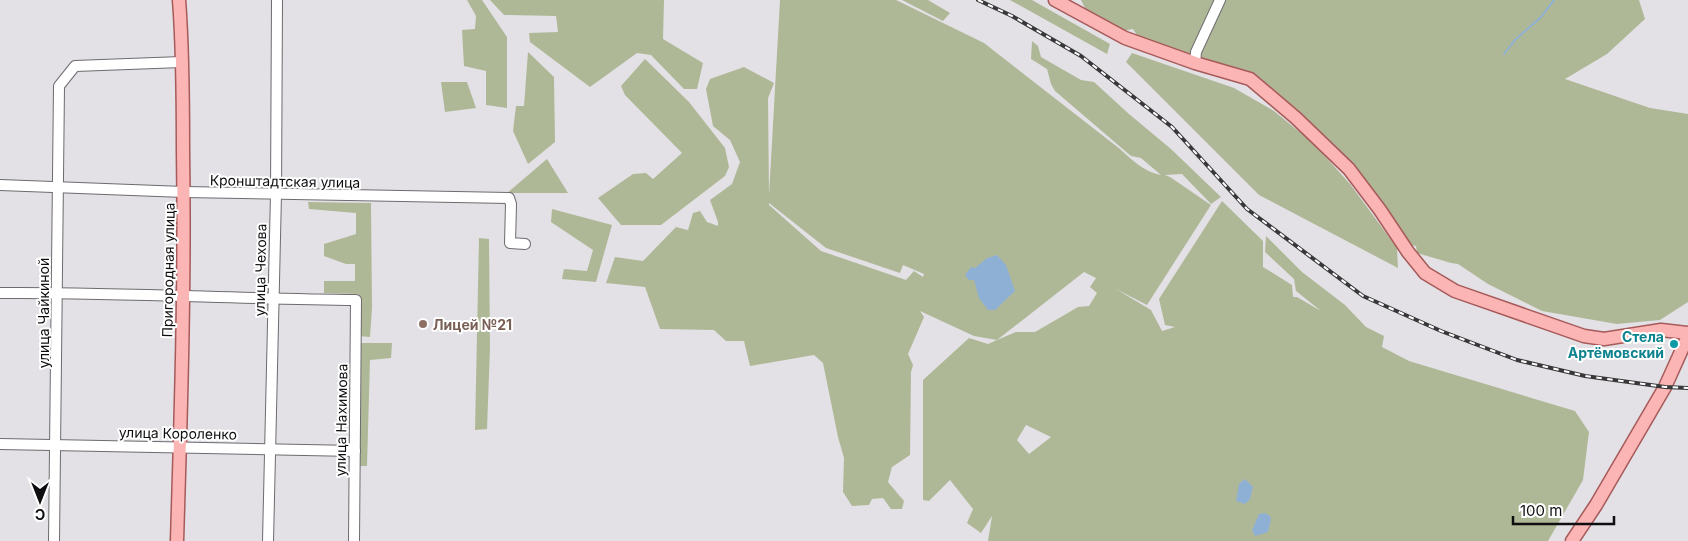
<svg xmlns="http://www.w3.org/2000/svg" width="1688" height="541" viewBox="0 0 1688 541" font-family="Inter,sans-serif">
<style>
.green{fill:#afb896;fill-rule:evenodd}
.water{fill:#8fb0d5}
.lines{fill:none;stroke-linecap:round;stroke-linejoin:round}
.stream{stroke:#8fb0d5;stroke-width:2}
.minor-casing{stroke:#6d6b6f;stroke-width:12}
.major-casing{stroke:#a75a5a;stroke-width:15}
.minor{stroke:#fff;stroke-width:10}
.major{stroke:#fbb5b4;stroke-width:12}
.rail-casing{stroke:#383739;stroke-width:4}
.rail{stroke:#fff;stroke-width:2;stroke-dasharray:5.5;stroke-linecap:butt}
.education-dot{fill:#8d6e63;stroke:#fff;stroke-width:2}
.culture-dot{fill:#0f9aa8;stroke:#fff;stroke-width:2}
.labels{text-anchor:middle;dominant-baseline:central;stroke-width:4;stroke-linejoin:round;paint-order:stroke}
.street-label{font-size:14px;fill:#0e0d0f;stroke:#fff}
.education-label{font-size:14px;font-weight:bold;fill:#785e54;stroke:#fff;text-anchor:start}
.culture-label{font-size:14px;font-weight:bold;fill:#0d838f;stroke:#fff;text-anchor:end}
</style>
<rect width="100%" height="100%" fill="#e3e1e6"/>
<g class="green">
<polygon points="467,0 482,0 507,37 507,108 486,105 486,71 464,66 462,30 475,29 476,16"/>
<polygon points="490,0 664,0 663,39 703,63 697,89 684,89 651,55 637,53 590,87 530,42 529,33 558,32 556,16 504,15"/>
<path d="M780,0H896L984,43L1120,149C1132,160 1144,172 1161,175L1141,158L1131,156L1055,91L1051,84L1047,69L1031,59L1032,41L1038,46L1041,57L1081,80L1094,82L1129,114L1171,149L1221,197L1211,204L1182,174L1165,175L1170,177L1211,205L1147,305L1116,289L1151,310L1162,331L1175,327L1165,325L1159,299L1222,201L1263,241V267L1292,285L1293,297H1297L1321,311L1296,291L1294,279L1265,252L1266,236L1302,272L1345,305L1366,327L1384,336L1382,347L1409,361L1575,411L1589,432L1583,480L1548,541H988L992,516L981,533L967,523L973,509L950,480L929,501L923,500V380L969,338L988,344L997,340L974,336L920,311L924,317L908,354L913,365L911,372L910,455L892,467L888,482L904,501L902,509H891L883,498L872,499L869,505L852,506L843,492L844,458L838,437L823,363L814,355L750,366L744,341H726L714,330L660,329L645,287L606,283L615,257L643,261L676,227L688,230L693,213L700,211L707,222L718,226V222L710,200L732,184L740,162L730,140L713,126L706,89L710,79L744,67L774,83L768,98L769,195ZM769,203L826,248L900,273L903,265L924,274L923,277L914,271L906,280L821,251L769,205ZM1084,272L1096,278L1090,287L1097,293L1089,306L1078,307L1035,332H1016L997,340ZM1026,425L1051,437L1029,454L1017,440Z"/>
<polygon points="902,0 928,0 950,13 943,21"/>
<polygon points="1010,0 1032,0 1110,44 1107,54"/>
<polygon points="1081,0 1218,0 1191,59 1141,41 1133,29 1116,32 1087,12"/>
<polygon points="1222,0 1639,0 1645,19 1607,54 1565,79 1650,108 1688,114 1688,302 1660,320 1617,324 1542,311 1488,284 1458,264 1451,263 1417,253 1416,246 1409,245 1341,155 1297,110 1271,94 1197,62"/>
<polygon points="528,52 554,77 555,142 528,164 513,131 516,106 524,106"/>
<polygon points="1132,53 1234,88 1274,111 1313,143 1350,184 1397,248 1398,268 1259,195 1126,62"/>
<polygon points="645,59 689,102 725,148 729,167 725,176 661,225 621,225 598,198 633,174 646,173 653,179 682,153 625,95 621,86"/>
<polygon points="441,82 467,82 476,108 445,112"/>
<polygon points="547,159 568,193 507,193"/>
<polygon points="308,202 371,203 372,308 370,337 359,336 359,294 324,293 324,281 355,281 355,264 346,264 324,256 324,244 356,234 356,213 309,209"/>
<polygon points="552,209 612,225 596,282 562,279 564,269 587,271 593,250 551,222"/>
<polygon points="479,238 489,239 490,348 487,429 475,430"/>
<polygon points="358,343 392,343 391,358 370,360 367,466 358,466"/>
</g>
<g class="water">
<polygon points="997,255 1006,265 1015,291 995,310 988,310 979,298 974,280 969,280 965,275 971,267 975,268 987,258"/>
<polygon points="1245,479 1253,487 1250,499 1245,504 1236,501 1239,484"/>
<polygon points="1265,513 1270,516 1271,520 1268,532 1255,536 1252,530 1259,514"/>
</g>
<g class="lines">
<polyline class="stream" points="1504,54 1515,40 1541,17 1554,0"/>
<defs>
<g id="minor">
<polyline points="1195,63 1196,52 1220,0"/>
<polyline points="0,185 184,192 509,198 511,204 510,243 525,244"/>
<path d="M0,293C119,292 237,299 356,300L354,541"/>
<polyline points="0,444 355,451"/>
<polyline points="54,541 59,86 75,66 182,62"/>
<polyline points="268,541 276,194 277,0"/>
</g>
<g id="major">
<polyline points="1055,0 1125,38 1195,63 1250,79 1296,118 1349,169 1380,210 1408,252 1425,273 1455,291 1584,336 1604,339 1661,330 1688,333"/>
<path d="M177,541C181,411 185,281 183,151C183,101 183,50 179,0"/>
<polyline points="1572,541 1596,505 1665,387 1688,336"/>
</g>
</defs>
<use href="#minor" class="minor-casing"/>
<use href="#major" class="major-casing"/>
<use href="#minor" class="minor"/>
<use href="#major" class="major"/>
<defs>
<polyline id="rail" points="978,0 1012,16 1081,56 1172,127 1247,209 1363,296 1441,331 1517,360 1585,376 1665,387 1688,388"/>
</defs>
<use href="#rail" class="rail-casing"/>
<use href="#rail" class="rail"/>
</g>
<circle class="education-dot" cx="423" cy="324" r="5"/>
<circle class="culture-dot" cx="1674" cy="344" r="5"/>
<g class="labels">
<g class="street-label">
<text transform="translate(285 181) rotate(1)">Кронштадтская улица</text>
<text transform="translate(168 270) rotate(-89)">Пригородная улица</text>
<text transform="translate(260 270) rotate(-89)">улица Чехова</text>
<text transform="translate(43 313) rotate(-90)">улица Чайкиной</text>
<text transform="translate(341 420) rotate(-89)">улица Нахимова</text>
<text transform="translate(178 433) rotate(1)">улица Короленко</text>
</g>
<g class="education-label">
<text x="433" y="324">Лицей №21</text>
</g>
<g class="culture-label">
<text x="1664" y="336">Стела<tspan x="1664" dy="16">Артёмовский</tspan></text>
</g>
</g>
<g transform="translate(40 501) rotate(180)" stroke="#ffffff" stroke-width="4" paint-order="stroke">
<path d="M0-4L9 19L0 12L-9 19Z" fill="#0e0d0f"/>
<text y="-8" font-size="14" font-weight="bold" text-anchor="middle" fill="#0e0d0f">С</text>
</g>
<path d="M1513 516v8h101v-8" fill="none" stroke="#0e0d0f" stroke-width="2.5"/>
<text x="1520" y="516" font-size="15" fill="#0e0d0f" stroke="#ffffff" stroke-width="4" paint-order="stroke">100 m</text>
</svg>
